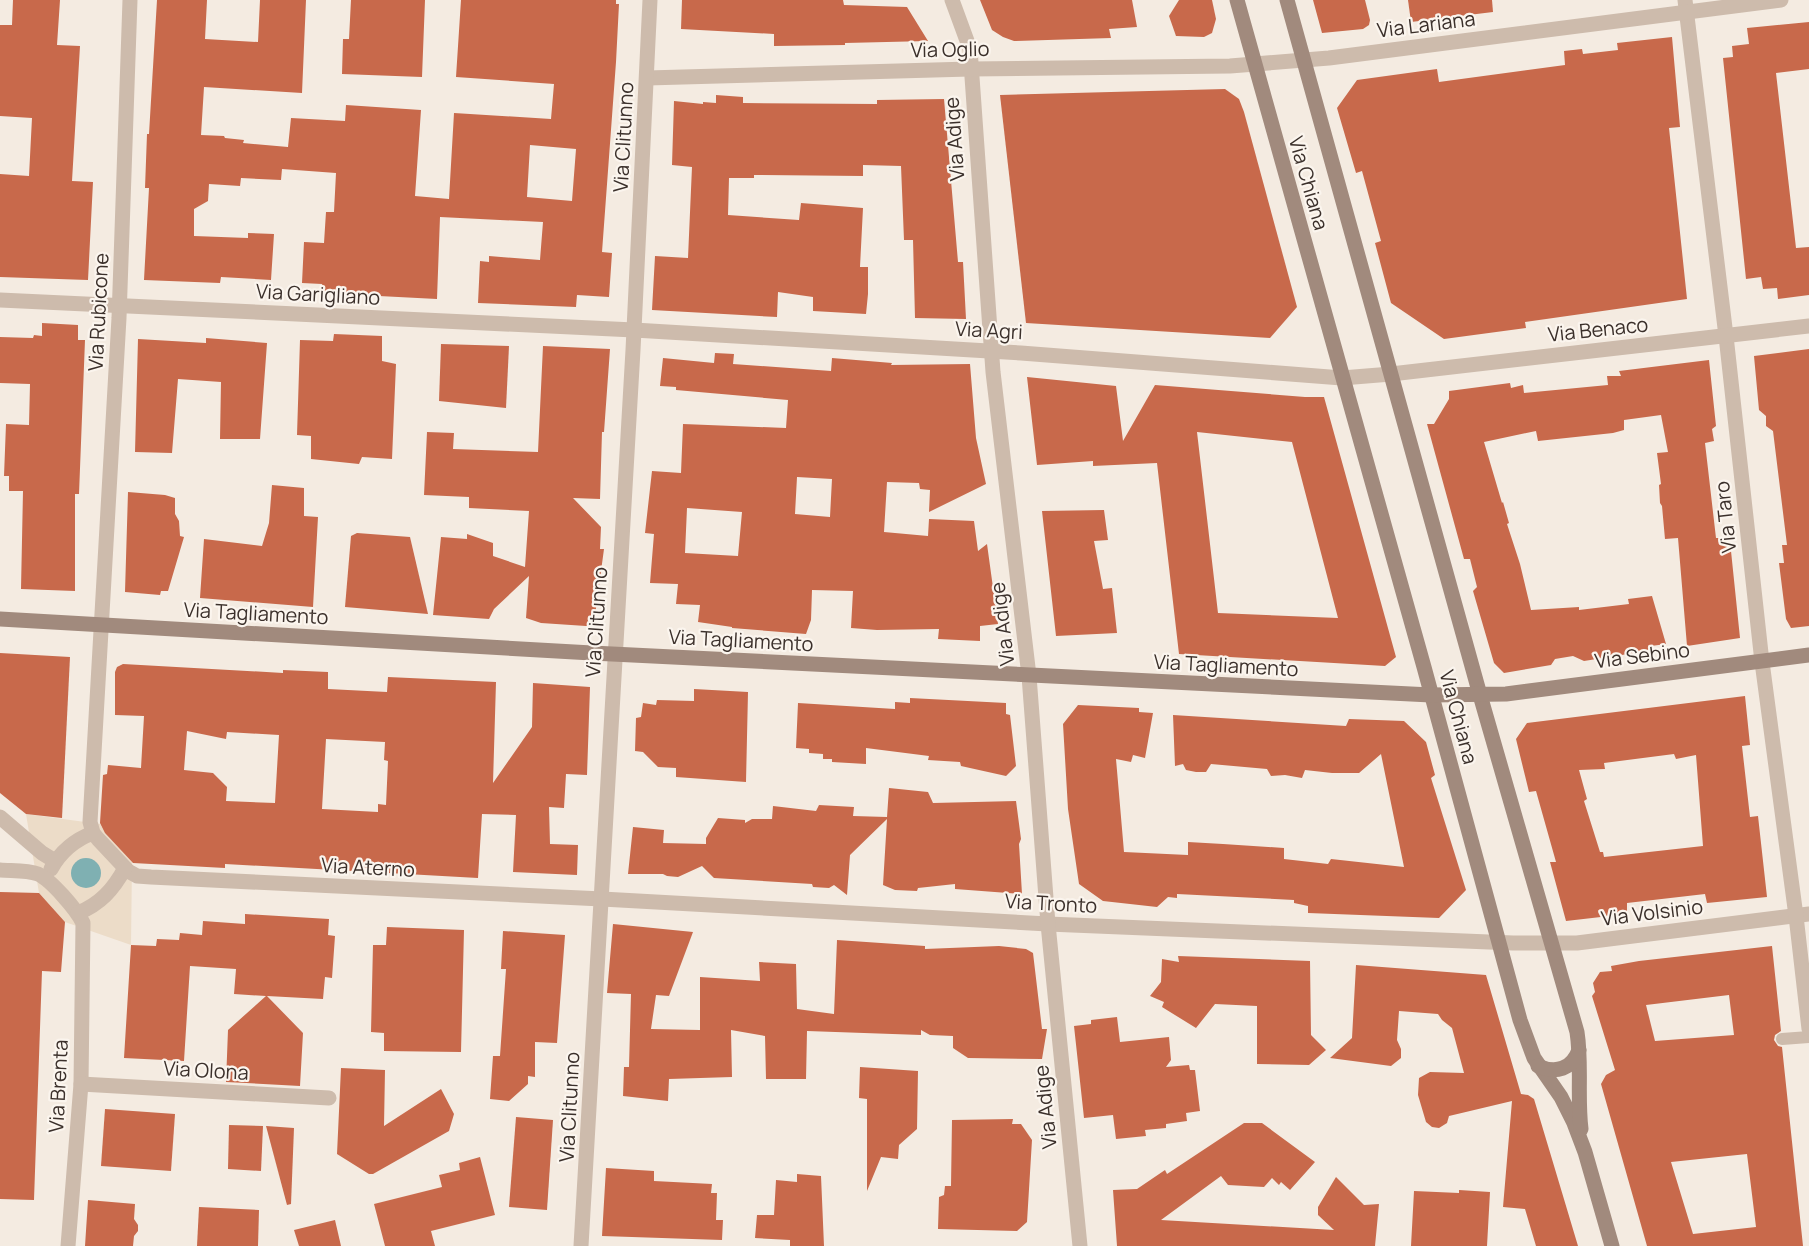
<svg xmlns="http://www.w3.org/2000/svg" width="1809" height="1246" viewBox="0 0 1809 1246" font-family="Manrope,sans-serif">
<style>
.plaza{fill:#ecdcc8}
.water{fill:#7fb0b2}
.building{fill:#c8694b;fill-rule:evenodd}
.lines{fill:none;stroke-linecap:round;stroke-linejoin:round}
.lane{stroke:#cdbbac;stroke-width:12}
.street{stroke:#cdbbac;stroke-width:15}
.secondary{stroke:#a18a7d;stroke-width:15}
.labels{text-anchor:middle;dominant-baseline:central;stroke-width:4.5;stroke-linejoin:round;paint-order:stroke}
.street-label{font-size:20px;fill:#3b302b;stroke:#fbf5ee}
</style>
<rect width="100%" height="100%" fill="#f4ebe1"/>
<polygon class="plaza" points="26,814 100,824 106,834 132,862 131,945 65,922 39,893"/>
<circle class="water" cx="86" cy="873" r="15"/>
<g class="building">
<polygon points="13,0 60,0 57,45 80,46 72,181 93,182 88,280 0,277 0,174 29,176 32,118 0,116 0,25 12,25"/>
<path d="M157,0H207L205,39L258,42L260,0H306L302,93L204,87L201,135L224,136L225,138L244,140L243,143L288,147L291,118L345,121L346,105L421,110L415,196L449,199L454,113L551,119L554,84L456,77L461,0H616V4H619L616,62L602,252L612,253L609,297L577,295L576,307L478,303L480,261L489,262V256L540,260L543,222L440,217L437,299L321,293L322,284L302,283L304,242L324,243L326,212H334L336,173L282,169L281,180L241,178L240,186L209,184L208,201L194,209V236L248,238V233L274,234L271,280L221,277L220,283L144,280L149,188H145L147,134H149ZM530,145L576,149L572,201L527,197Z"/>
<polygon points="351,0 425,0 422,77 342,74 343,39 349,39"/>
<polygon points="682,0 843,0 844,5 907,7 928,41 845,43 845,45 774,46 774,34 681,29"/>
<polygon points="980,0 1132,0 1137,27 1109,29 1111,38 1014,41 1003,37 992,30"/>
<polygon points="1179,0 1212,0 1216,19 1212,33 1204,37 1176,36 1169,16"/>
<polygon points="1313,0 1365,0 1370,20 1369,25 1363,29 1322,33"/>
<polygon points="1408,0 1492,0 1493,12 1411,22"/>
<polygon points="1809,22 1809,69 1776,73 1796,248 1809,247 1809,295 1778,299 1777,288 1763,289 1761,277 1746,279 1723,58 1733,57 1732,46 1749,44 1747,28"/>
<polygon points="1672,37 1680,127 1669,128 1687,299 1525,322 1526,328 1444,339 1391,303 1375,243 1381,241 1362,171 1356,173 1337,108 1357,80 1437,69 1439,82 1565,65 1564,51 1582,49 1583,54 1618,50 1617,43"/>
<polygon points="1225,89 1239,99 1244,112 1297,307 1270,338 1026,323 1000,95"/>
<polygon points="716,95 743,97 743,103 877,104 877,100 944,99 958,262 963,262 966,319 915,318 913,240 904,240 901,166 863,165 863,176 754,175 754,178 729,178 728,215 799,220 801,203 863,208 860,267 868,267 868,294 866,314 813,311 813,297 778,292 777,317 652,310 655,256 688,258 692,167 672,165 674,101 703,104 703,102 716,103"/>
<polygon points="42,323 78,325 78,340 85,340 79,494 75,494 75,591 21,589 23,491 9,491 9,476 4,476 6,424 29,425 30,384 0,383 0,337 33,338 34,335 42,336"/>
<polygon points="334,334 382,336 382,361 396,364 392,459 362,457 359,464 311,459 311,436 297,435 300,340 333,341"/>
<polygon points="206,338 267,343 260,439 220,439 221,382 178,379 172,453 135,452 138,339 206,343"/>
<polygon points="441,344 509,346 506,408 439,401"/>
<polygon points="543,346 610,349 604,432 602,432 600,499 573,498 601,527 600,549 604,549 594,623 586,626 541,623 526,618 529,576 494,609 489,619 433,615 441,537 467,539 467,534 493,543 493,556 525,567 529,511 469,508 469,497 424,495 427,432 454,433 453,449 538,452"/>
<polygon points="1809,349 1809,626 1791,628 1786,619 1779,563 1784,563 1782,545 1787,545 1773,431 1766,426 1766,416 1759,410 1754,356"/>
<path d="M715,353L734,354L733,364L831,371L832,358L892,363L891,365L970,364L976,438L986,484L929,512L930,490L920,489L919,483L887,482L884,532L928,536L929,519L974,521L978,551L987,544L998,624L980,626V641L938,639L939,629L877,630L851,628L853,591L812,590L811,620L806,634L732,628V627L698,622L700,605L676,604L678,584L650,583L654,534L645,533L652,471L681,473L683,424L786,428L788,400L676,390V387L660,386L663,358L714,363ZM797,477L832,479L830,517L795,514ZM687,508L742,512L738,556L685,553Z"/>
<polygon points="1709,360 1716,426 1712,429 1714,441 1705,443 1716,538 1720,538 1731,551 1740,638 1687,646 1678,538 1665,539 1662,506 1660,503 1659,485 1661,484 1657,453 1668,452 1661,415 1624,420 1624,430 1613,433 1538,441 1536,431 1484,442 1502,503 1503,502 1509,523 1507,524 1520,564 1531,610 1579,607 1579,610 1629,604 1628,599 1652,596 1666,644 1651,646 1647,651 1584,661 1573,656 1555,659 1551,665 1504,673 1494,663 1473,591 1477,587 1470,559 1464,559 1427,424 1434,424 1449,399 1449,391 1510,383 1511,388 1523,385 1524,393 1608,385 1607,376 1621,376 1619,371"/>
<path d="M1027,377L1116,386L1123,441L1155,385L1305,397H1324L1396,657L1385,666L1179,654L1157,463L1093,466V461L1037,465ZM1197,432L1292,442L1338,618L1218,613Z"/>
<polygon points="272,485 304,488 304,516 318,517 313,607 200,598 204,539 262,546 269,523"/>
<polygon points="128,492 165,495 175,498 175,514 179,521 180,536 184,537 168,591 161,591 160,595 125,592"/>
<polygon points="1104,510 1108,540 1094,541 1103,589 1112,588 1117,633 1056,636 1042,511"/>
<polygon points="357,533 410,537 428,614 345,607 351,536"/>
<polygon points="0,653 70,657 62,818 26,814 0,793"/>
<path d="M123,664L283,673V670L328,672V689L387,692L388,677L496,682L493,783L532,727L533,683L590,687L587,775L566,774L564,808L549,807L550,844L578,845L577,875L513,872L516,815L482,814L478,878L225,864V868L133,863L105,833L100,823L103,775L107,774L108,765L141,768L144,716L115,715V672L117,667ZM187,731L226,739L227,732L279,735L275,803L226,801L227,787L213,773L184,770ZM326,739L385,742L384,760L388,761L386,805L378,804V812L322,809Z"/>
<polygon points="694,689 748,692 746,782 676,777 676,768 658,767 643,752 635,751 636,718 641,717 643,703 656,705 657,700 694,701"/>
<path d="M1745,696L1750,745L1742,746L1750,817L1758,816L1767,897L1707,903L1705,894L1627,903V914L1566,921L1550,862H1556L1536,791L1529,792L1516,739L1527,723ZM1674,754L1676,759L1696,755L1703,846L1604,857L1603,852H1600L1584,801L1587,799L1579,770L1605,769L1604,763Z"/>
<polygon points="910,698 1006,703 1006,714 1010,715 1016,766 1006,776 961,766 960,762 928,760 929,756 866,748 866,764 832,762 832,759 823,759 823,754 809,753 809,749 796,748 798,703 895,709 895,702 910,703"/>
<polygon points="1078,705 1139,708 1139,712 1153,713 1145,758 1133,755 1131,762 1116,759 1124,852 1188,855 1188,842 1223,844 1284,848 1284,859 1328,864 1331,859 1404,867 1381,754 1359,773 1332,773 1305,770 1302,778 1285,775 1271,776 1267,769 1211,764 1206,772 1196,772 1186,770 1183,764 1175,766 1173,715 1346,726 1349,719 1404,721 1426,742 1435,775 1431,778 1466,890 1439,918 1308,913 1308,906 1294,903 1294,900 1177,894 1177,898 1168,897 1157,907 1103,901 1079,884 1068,809 1063,724"/>
<polygon points="889,788 928,792 933,803 1016,801 1021,839 1019,844 1022,894 955,889 955,884 918,888 917,891 895,890 883,885 887,819 850,855 847,895 834,885 829,888 813,887 812,884 714,878 702,866 678,877 667,876 663,874 628,874 633,827 664,830 663,843 706,844 706,838 718,818 745,820 745,823 752,819 772,819 773,806 816,811 819,805 854,807 853,816 887,817"/>
<polygon points="0,892 39,893 65,922 61,972 42,971 34,1200 0,1199"/>
<polygon points="245,914 329,919 328,935 335,936 332,978 325,977 323,999 267,996 303,1033 300,1086 226,1082 228,1030 266,996 234,994 236,969 190,966 184,1061 124,1058 131,945 156,946 157,939 179,940 180,933 202,935 203,921 245,924"/>
<polygon points="613,924 693,932 669,996 656,995 651,1029 700,1030 700,977 760,981 759,962 796,964 797,1009 834,1014 837,940 925,946 925,949 999,946 1026,949 1033,953 1042,1029 1047,1029 1042,1059 968,1058 953,1048 953,1036 930,1035 921,1030 921,1035 807,1031 806,1079 766,1079 765,1036 731,1030 732,1077 669,1079 668,1101 623,1096 624,1067 629,1067 631,994 607,993"/>
<polygon points="387,927 464,930 461,1052 384,1051 384,1033 371,1032 373,945 386,945"/>
<polygon points="503,931 565,935 557,1043 535,1042 535,1077 528,1076 528,1084 509,1101 490,1099 493,1056 500,1056 506,969 501,969"/>
<path d="M1772,946L1781,1031L1775,1035L1774,1040L1778,1046L1782,1047L1803,1246H1647L1601,1084L1606,1075L1615,1070L1592,996L1595,992L1593,983L1600,972L1612,971L1611,966L1639,961ZM1729,995L1734,1035L1655,1041L1646,1005ZM1747,1154L1756,1227L1693,1234L1671,1162Z"/>
<polygon points="1178,956 1310,961 1311,1035 1326,1050 1309,1065 1257,1064 1257,1006 1215,1004 1196,1028 1162,1007 1164,1002 1150,996 1161,982 1162,959 1179,962"/>
<polygon points="1356,965 1486,975 1521,1094 1528,1095 1534,1099 1578,1246 1536,1246 1525,1209 1503,1207 1512,1101 1449,1116 1447,1123 1439,1128 1432,1127 1426,1122 1418,1095 1419,1078 1430,1072 1464,1073 1452,1028 1442,1020 1438,1014 1399,1011 1397,1040 1401,1049 1401,1058 1391,1066 1330,1058 1352,1038"/>
<polygon points="1117,1017 1120,1042 1169,1037 1171,1060 1166,1067 1189,1065 1190,1070 1195,1070 1200,1111 1186,1113 1187,1121 1166,1124 1166,1128 1145,1130 1146,1136 1116,1139 1113,1115 1084,1118 1074,1026 1091,1024 1091,1020"/>
<polygon points="860,1067 918,1071 917,1129 899,1145 898,1159 881,1157 867,1191 867,1099 859,1098"/>
<polygon points="341,1068 385,1070 384,1126 441,1089 454,1114 449,1131 373,1174 369,1174 337,1154"/>
<polygon points="105,1109 175,1114 171,1171 101,1166"/>
<polygon points="516,1117 553,1120 547,1210 509,1207"/>
<polygon points="1013,1119 1012,1124 1021,1124 1032,1140 1027,1222 1017,1231 938,1229 939,1197 944,1195 945,1186 951,1186 952,1120"/>
<polygon points="1244,1123 1262,1123 1315,1162 1290,1190 1281,1182 1279,1185 1272,1178 1264,1187 1228,1185 1221,1176 1161,1220 1334,1230 1318,1215 1318,1207 1336,1177 1364,1205 1379,1204 1375,1246 1117,1246 1113,1190 1137,1189 1165,1170 1167,1174"/>
<polygon points="229,1125 263,1126 261,1171 228,1169"/>
<polygon points="266,1126 294,1128 291,1204 287,1205"/>
<polygon points="480,1157 495,1215 431,1231 435,1246 385,1246 374,1204 442,1187 439,1175 460,1170 459,1163"/>
<polygon points="606,1168 654,1171 654,1181 712,1184 711,1193 717,1193 716,1220 723,1220 722,1240 602,1236"/>
<polygon points="797,1174 821,1176 824,1246 790,1246 790,1240 755,1238 757,1215 774,1215 776,1180 797,1182"/>
<polygon points="1459,1190 1490,1192 1487,1246 1411,1246 1414,1191 1459,1193"/>
<polygon points="88,1200 135,1204 134,1219 138,1225 138,1231 134,1236 133,1246 85,1246"/>
<polygon points="199,1207 259,1210 258,1246 197,1246"/>
<polygon points="335,1220 341,1246 299,1246 294,1230"/>
</g>
<g class="lines">
<polyline class="lane" points="1782,1039 1809,1037"/>
<g class="street">
<polyline points="130,0 119,318 90,822 93,833 98,839 128,871 137,876 151,877 602,899 1048,924 1513,943 1577,943 1809,914"/>
<polyline points="952,0 970,49 993,372 1029,676 1048,924 1080,1246"/>
<polyline points="1685,0 1726,336 1762,662 1796,916 1809,1029"/>
<polyline points="647,78 970,69 1230,66 1329,58 1781,0"/>
<polyline points="0,300 634,330 1021,353 1342,378 1391,374 1809,326"/>
<polyline points="0,817 42,853 55,861"/>
<path d="M51,869C61,851 74,840 93,833"/>
<path d="M0,870C12,871 27,870 38,874C51,880 77,910 83,923L81,1084L68,1246"/>
<path d="M78,913C100,904 113,890 125,868"/>
<polyline points="81,1084 329,1098"/>
<polyline points="581,1246 633,350 650,0"/>
</g>
<g class="secondary">
<polyline points="1237,0 1424,667 1520,1020 1534,1058 1561,1097 1574,1123 1585,1152 1612,1246"/>
<path d="M1287,0L1480,695L1577,1032C1582,1064 1577,1096 1581,1129"/>
<polyline points="0,619 592,653 1431,695 1506,694 1809,655"/>
<path d="M1538,1066C1556,1074 1572,1069 1579,1050"/>
</g>
</g>
<g class="labels">
<g class="street-label">
<text transform="translate(1426 24) rotate(-7)">Via Lariana</text>
<text transform="translate(950 49) rotate(-1)">Via Oglio</text>
<text transform="translate(623 137) rotate(-87)">Via Clitunno</text>
<text transform="translate(954 139) rotate(-94)">Via Adige</text>
<text transform="translate(1309 183) rotate(74)">Via Chiana</text>
<text transform="translate(318 294) rotate(3)">Via Garigliano</text>
<text transform="translate(98 312) rotate(-87)">Via Rubicone</text>
<text transform="translate(1598 329) rotate(-6)">Via Benaco</text>
<text transform="translate(989 330) rotate(3)">Via Agri</text>
<text transform="translate(1725 517) rotate(-96)">Via Taro</text>
<text transform="translate(256 613) rotate(3)">Via Tagliamento</text>
<text transform="translate(596 622) rotate(-86)">Via Clitunno</text>
<text transform="translate(1002 624) rotate(-97)">Via Adige</text>
<text transform="translate(741 640) rotate(3)">Via Tagliamento</text>
<text transform="translate(1642 655) rotate(-7)">Via Sebino</text>
<text transform="translate(1226 665) rotate(3)">Via Tagliamento</text>
<text transform="translate(1459 717) rotate(75)">Via Chiana</text>
<text transform="translate(368 867) rotate(3)">Via Aterno</text>
<text transform="translate(1051 903) rotate(3)">Via Tronto</text>
<text transform="translate(1652 912) rotate(-7)">Via Volsinio</text>
<text transform="translate(206 1070) rotate(3)">Via Olona</text>
<text transform="translate(58 1086) rotate(-87)">Via Brenta</text>
<text transform="translate(569 1107) rotate(-87)">Via Clitunno</text>
<text transform="translate(1045 1107) rotate(-96)">Via Adige</text>
</g>
</g>
</svg>
